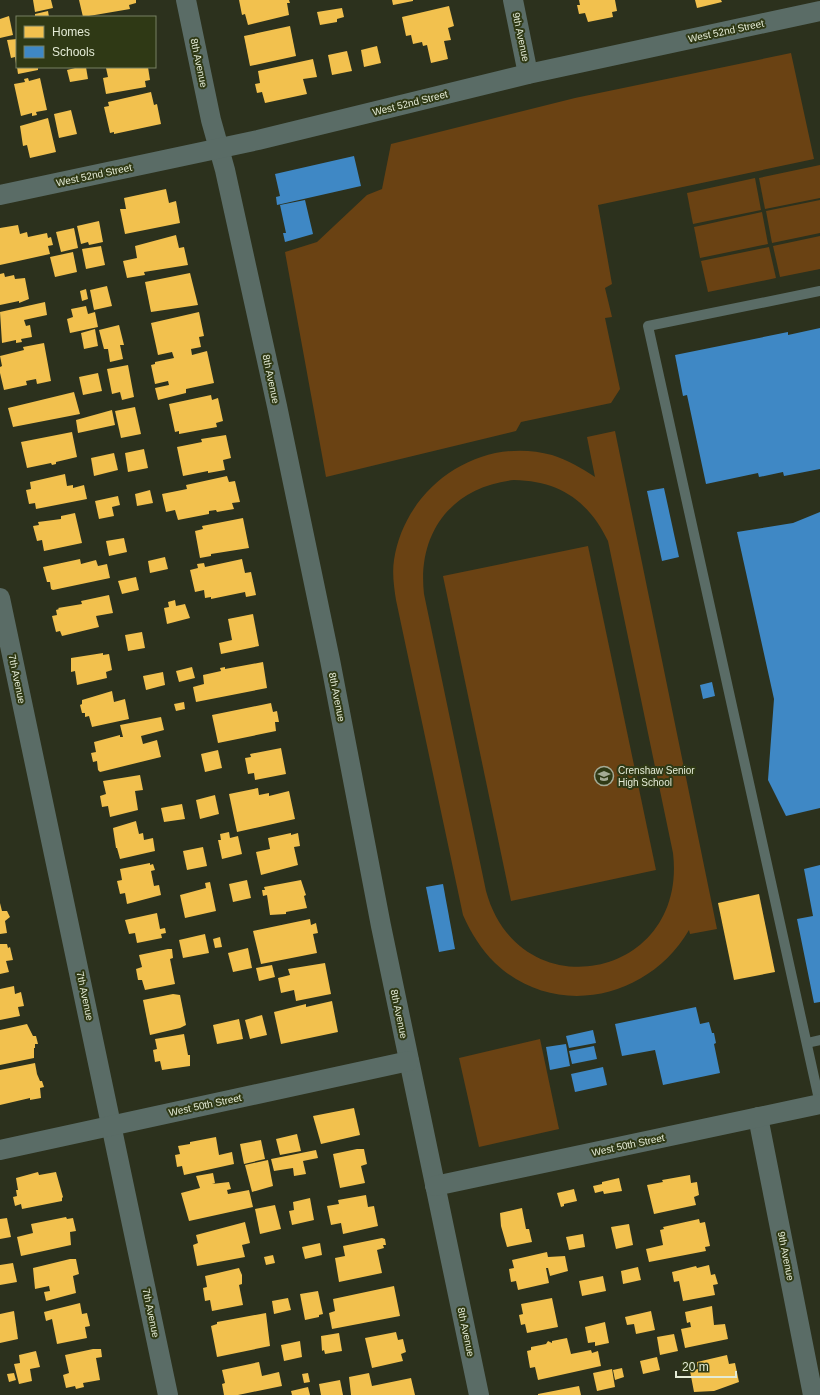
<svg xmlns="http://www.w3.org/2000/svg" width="820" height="1395" viewBox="0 0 820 1395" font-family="Helvetica,sans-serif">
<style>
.green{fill:#6a4213;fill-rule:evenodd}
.homes{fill:#f2c14e}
.schools{fill:#3f88c5}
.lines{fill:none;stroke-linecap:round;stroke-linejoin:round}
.lane{stroke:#5a6c66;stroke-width:10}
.street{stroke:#5a6c66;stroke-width:20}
.labels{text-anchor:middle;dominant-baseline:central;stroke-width:4;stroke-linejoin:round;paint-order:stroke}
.street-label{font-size:10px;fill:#e4ebd6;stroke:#2f3915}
.poi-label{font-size:10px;fill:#e4ebd6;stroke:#2f3915;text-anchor:start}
</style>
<rect width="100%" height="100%" fill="#2c311d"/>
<g class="green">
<polygon points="791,53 814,159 598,205 612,284 605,288 612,317 605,318 620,389 611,403 521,422 516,431 326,477 285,252 317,242 367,195 382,189 391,144 575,98"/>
<polygon points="820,165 820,198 765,209 759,178"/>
<polygon points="755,178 761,210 693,224 687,193"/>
<polygon points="820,200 820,233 772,243 766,211"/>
<polygon points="762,212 768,244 700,258 694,227"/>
<polygon points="820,236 820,269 780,277 773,246"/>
<polygon points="769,247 776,278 708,292 701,261"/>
<path d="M615,431L717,929L690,934L689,930C649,999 555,1020 495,963C481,949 471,933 463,915L396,600C394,587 392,573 394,560C405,487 479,435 552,455C567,460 582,468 595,477L587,437ZM514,480C559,481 588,500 608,541L673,853C688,980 519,1012 486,891L424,594C417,532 452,487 514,480Z"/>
<polygon points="588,546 656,870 511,901 443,576"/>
<polygon points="540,1039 559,1129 479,1147 459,1058"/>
</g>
<g class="homes">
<polygon points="33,0 51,0 53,8 35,12"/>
<polygon points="79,0 136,0 136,3 129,5 130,9 83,17"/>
<polygon points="239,0 289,0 290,3 287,3 289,15 248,25 245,14 242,15"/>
<polygon points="392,0 413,0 413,1 393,5"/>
<polygon points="579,0 615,0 617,11 612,12 613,17 588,22 585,13 579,14 577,5 580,5"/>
<polygon points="695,0 721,0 722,2 697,8"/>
<polygon points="449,6 454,26 448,28 451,40 444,41 448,59 431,63 427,45 423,46 422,42 413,44 411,35 406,36 402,17"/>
<polygon points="342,8 344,17 337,19 337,22 320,25 317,12"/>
<polygon points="48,11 49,17 35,17 35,14"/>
<polygon points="9,16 13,35 0,38 0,19"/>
<polygon points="290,26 296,56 250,66 244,36"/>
<polygon points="17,39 17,64 16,64 15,57 11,58 7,40"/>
<polygon points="377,46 381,63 364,67 361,50"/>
<polygon points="347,51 352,71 332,75 328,55"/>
<polygon points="313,59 317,77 303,79 307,94 265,103 262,92 257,93 255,84 260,83 258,71"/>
<polygon points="17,67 38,67 38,70 18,74"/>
<polygon points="79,67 86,67 88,79 70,82 67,70"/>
<polygon points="112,67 148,67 150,80 145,81 146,87 106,94 103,78 108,77 106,68"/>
<polygon points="28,78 29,81 40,78 47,110 36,112 37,115 32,116 32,113 21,116 14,84 25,82 24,79"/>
<polygon points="151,92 154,105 157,104 161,124 114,134 114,132 110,133 104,107 109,106 108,102"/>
<polygon points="71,110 77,134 59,138 54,114"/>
<polygon points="48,118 56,152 30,158 27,145 23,146 20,126"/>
<polygon points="166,189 169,203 176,201 180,223 125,234 120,209 126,209 124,198"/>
<polygon points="99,221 103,242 89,245 88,242 81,244 77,226"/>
<polygon points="18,225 20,234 27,232 28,237 47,233 48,238 51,237 53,245 48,246 50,254 0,265 0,228"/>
<polygon points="74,228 78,248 61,252 56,232"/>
<polygon points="176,235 179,248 184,247 188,265 144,272 145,275 127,278 123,261 137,258 135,246"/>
<polygon points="101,246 105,265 86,269 82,249"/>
<polygon points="73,252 77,272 55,277 50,257"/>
<polygon points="4,273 5,277 14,275 15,279 25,278 29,299 19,303 19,301 0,305 0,274"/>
<polygon points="190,273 198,305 151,312 145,282"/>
<polygon points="107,286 112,306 94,310 90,290"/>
<polygon points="86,289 88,299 82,301 80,291"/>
<polygon points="45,302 47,315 24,320 26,326 30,325 32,337 21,339 22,342 16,343 16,340 2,343 0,312"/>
<polygon points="86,306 88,314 95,312 98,327 70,333 67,319 73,317 71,309"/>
<polygon points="199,312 204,336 199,337 201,347 191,349 192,355 207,351 214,383 186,389 186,393 158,400 155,388 169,385 168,381 155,384 151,365 155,364 155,362 174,358 172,352 158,355 151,323"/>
<polygon points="119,325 124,345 120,345 123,359 110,362 108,349 104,349 99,330"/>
<polygon points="95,329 98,346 84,349 81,333"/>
<polygon points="44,343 51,381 37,384 36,379 26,381 27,385 4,390 0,373 0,367 2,366 0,356 24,350 23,347"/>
<polygon points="128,365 134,397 122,400 120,392 112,394 107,369"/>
<polygon points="98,373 102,391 83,395 79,377"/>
<polygon points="74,392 80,414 13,427 8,408"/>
<polygon points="211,395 212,400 218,398 223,421 216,423 217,427 179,434 179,431 175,432 169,404"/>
<polygon points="135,407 141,434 121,438 115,411"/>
<polygon points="112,410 115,425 78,433 76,420"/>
<polygon points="72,432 77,457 56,462 56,464 52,465 51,463 27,468 21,442"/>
<polygon points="226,435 231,458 223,460 225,470 208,473 208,471 183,476 177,447 202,442 201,439"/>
<polygon points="144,449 148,468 128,472 125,453"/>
<polygon points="114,453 118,470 94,476 91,458"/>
<polygon points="65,474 67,486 73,485 73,488 84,485 87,499 36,509 35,503 29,504 26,490 31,489 30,482"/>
<polygon points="227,476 229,482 235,481 240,502 232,503 234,509 217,512 216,510 209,511 209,514 178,520 175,510 166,512 162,494 187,489 186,485"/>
<polygon points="150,490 153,503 137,506 135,494"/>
<polygon points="118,496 120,505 112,507 114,516 99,519 95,501"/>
<polygon points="75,513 82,543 44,551 42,540 37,541 33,526 39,525 38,522 61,519 61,516"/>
<polygon points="243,518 249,548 211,554 211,556 200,558 195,531 203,529 202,526"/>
<polygon points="124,538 127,552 109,556 106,541"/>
<polygon points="165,557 168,569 150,573 148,561"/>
<polygon points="80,559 81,564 96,560 98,566 107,564 110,578 53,590 51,589 50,582 47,582 43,567"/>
<polygon points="242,559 245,573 251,572 256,595 246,597 245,592 211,599 211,597 205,598 204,590 195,592 190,570 198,568 197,564 204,563 205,567"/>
<polygon points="136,577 139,590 122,594 118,581"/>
<polygon points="109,595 113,613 96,616 99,627 62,636 60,631 56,632 52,616 57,615 56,610 59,609 58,608 82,604 81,601"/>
<polygon points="175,600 176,606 185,604 190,618 167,624 164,608 169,607 168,602"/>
<polygon points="253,614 259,646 221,654 219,643 232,640 228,619"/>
<polygon points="142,632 145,648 128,651 125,635"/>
<polygon points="103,653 103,655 109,654 112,670 106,672 107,678 77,685 75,671 71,672 71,658"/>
<polygon points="263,662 267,688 196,702 193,687 204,684 203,675 221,671 220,668 225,667 225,669"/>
<polygon points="192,667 195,678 179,682 176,671"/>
<polygon points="163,672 165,685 146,690 143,676"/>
<polygon points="112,691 114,702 125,699 129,719 92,727 89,716 85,717 85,713 82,713 80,705 82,704 82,700"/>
<polygon points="184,702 185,709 176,711 174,704"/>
<polygon points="271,703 273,712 277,711 279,722 275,722 276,731 218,743 212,715"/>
<polygon points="161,717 164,730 141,736 143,744 157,740 161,757 100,772 98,770 97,761 93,762 91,753 96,752 94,742 120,735 120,737 123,737 120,725"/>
<polygon points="281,748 286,774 255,780 254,773 248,774 245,758 251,757 250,754"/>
<polygon points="218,750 222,768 205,772 201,754"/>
<polygon points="140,775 143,790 135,791 138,810 110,817 108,806 102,807 100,796 106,794 103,781"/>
<polygon points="258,788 259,795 269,793 269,796 289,791 295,819 237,832 229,794"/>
<polygon points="215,795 219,814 200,819 196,800"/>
<polygon points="182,804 185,819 164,822 161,808"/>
<polygon points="136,821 139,834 143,833 144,840 153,838 155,851 120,859 117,848 116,848 113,828"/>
<polygon points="229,832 230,838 238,836 242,854 222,859 218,840 221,840 220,834"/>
<polygon points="291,833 291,835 298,833 300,846 294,847 298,865 261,875 256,852 270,849 268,838"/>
<polygon points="203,847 207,866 187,870 183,851"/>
<polygon points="150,863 150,865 153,864 155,870 151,871 154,886 159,885 161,895 127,904 125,893 120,894 117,881 122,880 120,869"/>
<polygon points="247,880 251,898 233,902 229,884"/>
<polygon points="301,880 306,895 304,896 307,908 286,912 286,914 270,915 267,895 263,896 262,890 265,890 264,887"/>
<polygon points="210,882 216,911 185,918 180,895 206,888 205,883"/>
<polygon points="759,894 775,972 734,980 718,903"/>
<polygon points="0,903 2,911 7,911 10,917 5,921 7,933 0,934"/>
<polygon points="157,913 160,929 165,928 166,933 161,934 162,938 137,943 135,933 129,934 125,920"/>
<polygon points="310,919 311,925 316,923 318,933 313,934 317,953 261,964 253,931"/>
<polygon points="205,934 209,953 183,958 179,940"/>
<polygon points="220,937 222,947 215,948 213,939"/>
<polygon points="0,944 7,944 8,948 10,947 13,960 6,961 9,972 0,974"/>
<polygon points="248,948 252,968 233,972 228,953"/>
<polygon points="168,949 172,949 173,958 170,959 175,984 145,990 142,980 138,980 136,969 142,967 139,955"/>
<polygon points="325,963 331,994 296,1001 294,990 281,993 278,978 290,975 288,969"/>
<polygon points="272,965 275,977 259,981 256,968"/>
<polygon points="14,986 15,994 21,992 24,1006 18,1007 20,1016 0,1020 0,989"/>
<polygon points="173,994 180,995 186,1025 180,1028 150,1035 143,1000"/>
<polygon points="332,1001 338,1032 281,1044 274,1012 306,1004 306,1007"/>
<polygon points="262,1015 267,1035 250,1039 245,1020"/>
<polygon points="239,1019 243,1039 217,1044 213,1025"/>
<polygon points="27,1024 33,1036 36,1036 38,1044 35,1044 35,1048 34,1048 34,1058 0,1065 0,1030"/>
<polygon points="184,1034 188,1055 190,1055 190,1066 162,1070 160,1061 155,1062 153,1050 157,1049 155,1039"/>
<polygon points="35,1063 37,1074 40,1081 42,1081 44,1087 40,1088 41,1098 30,1100 30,1098 0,1105 0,1070"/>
<polygon points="354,1108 360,1135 321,1144 313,1116"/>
<polygon points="297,1134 301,1151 280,1155 276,1139"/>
<polygon points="216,1137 219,1155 232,1152 234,1164 184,1175 182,1166 177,1167 175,1155 180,1154 178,1146 190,1144 190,1142"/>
<polygon points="261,1140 265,1159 244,1164 240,1144"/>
<polygon points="357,1149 364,1149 367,1164 361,1166 365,1183 340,1188 333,1154"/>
<polygon points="316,1150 318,1158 303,1161 306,1174 294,1176 293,1168 274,1171 271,1159"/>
<polygon points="268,1160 273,1186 252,1192 245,1165"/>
<polygon points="38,1172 39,1175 56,1172 63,1197 62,1198 62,1201 22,1209 21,1204 15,1206 13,1197 17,1196 16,1190 18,1190 16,1178"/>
<polygon points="213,1173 215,1183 212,1184 229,1182 231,1189 227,1190 228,1194 249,1190 253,1207 189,1221 181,1193 200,1188 196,1176"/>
<polygon points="690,1175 691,1183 697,1182 699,1195 694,1197 696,1205 654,1214 647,1185 663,1182 662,1180"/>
<polygon points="619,1178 622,1191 604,1194 603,1191 595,1193 593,1186 602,1184 602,1182"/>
<polygon points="574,1189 577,1201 564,1204 564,1206 561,1207 557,1193"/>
<polygon points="366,1195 368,1207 374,1206 378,1226 343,1234 341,1223 331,1225 327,1206 339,1204 338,1200"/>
<polygon points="310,1198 314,1220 292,1225 289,1211 294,1210 293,1202"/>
<polygon points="275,1205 281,1229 260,1234 255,1209"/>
<polygon points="522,1208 526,1229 529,1229 532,1242 507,1247 501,1226 500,1213"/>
<polygon points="66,1217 67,1219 73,1218 76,1231 70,1232 71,1245 21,1256 17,1237 33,1233 31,1224"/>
<polygon points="7,1218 11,1237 0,1239 0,1219"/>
<polygon points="699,1219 700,1223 705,1222 710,1246 705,1247 706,1251 649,1262 646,1249 663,1245 660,1230 664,1229 663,1227"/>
<polygon points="245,1222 250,1243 242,1245 245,1257 197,1266 193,1245 198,1243 196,1235"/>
<polygon points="629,1224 633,1245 616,1249 611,1227"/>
<polygon points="583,1234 585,1247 569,1250 566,1237"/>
<polygon points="382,1238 385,1239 386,1245 383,1245 384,1248 377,1250 382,1273 339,1282 335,1258 345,1256 343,1246"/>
<polygon points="320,1243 322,1255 305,1259 302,1247"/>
<polygon points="547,1252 548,1257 565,1256 568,1271 550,1276 548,1268 546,1268 549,1283 518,1290 516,1281 511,1282 509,1269 514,1268 512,1260"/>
<polygon points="273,1255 275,1263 266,1265 264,1257"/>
<polygon points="70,1259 76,1259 79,1274 73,1276 76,1293 46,1301 44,1292 50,1291 49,1286 35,1289 33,1268"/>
<polygon points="13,1263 17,1282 0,1285 0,1265"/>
<polygon points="709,1265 711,1275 715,1274 718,1284 713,1285 715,1295 683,1301 679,1281 674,1282 672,1272 696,1266 697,1268"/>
<polygon points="638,1267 641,1280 623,1284 621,1271"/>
<polygon points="239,1268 242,1275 242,1284 239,1285 243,1305 212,1311 210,1300 205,1301 203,1288 207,1287 205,1276"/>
<polygon points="603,1276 606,1291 582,1296 579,1281"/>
<polygon points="394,1286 400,1316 332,1329 329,1313 335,1311 333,1299"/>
<polygon points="318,1291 323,1314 319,1315 319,1317 305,1320 300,1294"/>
<polygon points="288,1298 291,1310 274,1314 272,1301"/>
<polygon points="552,1298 558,1327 527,1333 525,1324 521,1325 519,1315 523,1314 521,1304"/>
<polygon points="80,1303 82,1314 87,1313 90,1326 85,1327 87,1338 57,1344 52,1319 46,1321 44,1312"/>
<polygon points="712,1306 714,1325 725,1324 728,1339 685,1348 681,1329 691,1327 690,1322 687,1323 685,1312"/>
<polygon points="14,1311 18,1339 0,1343 0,1314"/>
<polygon points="651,1311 655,1330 636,1334 634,1324 627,1325 625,1317"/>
<polygon points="266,1313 270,1346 217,1357 211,1326 217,1324 217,1322"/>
<polygon points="605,1322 609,1343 595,1346 595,1342 588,1343 585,1327"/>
<polygon points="396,1332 398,1340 403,1339 406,1352 401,1354 403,1361 372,1368 365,1338"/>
<polygon points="339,1333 342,1351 325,1354 324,1350 322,1351 321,1336"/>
<polygon points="674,1334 678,1351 660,1355 657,1337"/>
<polygon points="567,1338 571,1354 591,1350 592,1353 598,1351 601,1366 538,1380 535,1367 530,1368 527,1351 531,1350 531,1347 546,1344 548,1341 552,1343 552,1341"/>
<polygon points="300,1341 302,1357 284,1361 281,1345"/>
<polygon points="93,1349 101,1349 102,1357 96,1358 100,1380 83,1383 84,1387 76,1389 75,1386 66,1388 63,1375 69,1373 65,1355"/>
<polygon points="36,1351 40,1367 30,1369 32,1381 19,1384 14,1364 20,1363 19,1355"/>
<polygon points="727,1355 729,1364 735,1363 739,1382 714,1391 694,1392 690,1371 698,1369 697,1362"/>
<polygon points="657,1357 660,1370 643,1374 640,1361"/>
<polygon points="259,1362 262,1376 279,1372 282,1386 238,1395 224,1395 222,1384 225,1383 222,1370"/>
<polygon points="622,1368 624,1377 615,1380 613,1370"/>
<polygon points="612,1369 615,1387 597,1391 593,1373"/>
<polygon points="14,1373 16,1380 9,1382 7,1374"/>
<polygon points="308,1373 310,1382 304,1383 302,1374"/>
<polygon points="369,1373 372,1386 411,1378 415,1395 351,1395 349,1377"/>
<polygon points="340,1380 343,1395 321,1395 319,1384"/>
<polygon points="579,1386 581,1395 538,1395 538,1394"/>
<polygon points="308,1387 310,1395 292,1395 291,1391"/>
</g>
<g class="schools">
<polygon points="354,156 361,186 277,205 276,197 280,196 275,174"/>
<polygon points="305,200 313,234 285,242 283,233 286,233 280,205"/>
<polygon points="820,328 820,469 784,476 783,472 759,477 758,473 706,484 687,395 683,396 675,355 788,332 788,335"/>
<polygon points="664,488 679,557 662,561 647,491"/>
<polygon points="820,512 820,808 786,816 768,780 774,699 737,532 793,523"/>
<polygon points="712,682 715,696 703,699 700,685"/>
<polygon points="820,865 820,1002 814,1003 797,919 813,916 804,869"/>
<polygon points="443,884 455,949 439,952 426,887"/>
<polygon points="696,1007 700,1024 709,1022 712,1033 714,1033 716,1043 714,1044 720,1073 663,1085 655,1050 622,1056 615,1024"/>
<polygon points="593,1030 596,1043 569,1048 566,1036"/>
<polygon points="566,1044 570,1066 550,1070 546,1047"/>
<polygon points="594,1046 597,1059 572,1064 569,1051"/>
<polygon points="603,1067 607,1085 575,1092 571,1074"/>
</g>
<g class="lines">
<g class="lane">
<polyline points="807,1043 820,1040"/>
<polyline points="820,1104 648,326 820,291"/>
</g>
<g class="street">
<polyline points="186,0 211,120 225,170 277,406 330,660 381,926 479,1395"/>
<polyline points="513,0 528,74"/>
<polyline points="0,195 258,140 528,74 820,11"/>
<polyline points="0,598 168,1395"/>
<polyline points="758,1117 813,1395"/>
<polyline points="0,1150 409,1061"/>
<polyline points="435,1186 820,1104"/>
</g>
</g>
<defs>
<symbol id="school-ring" viewBox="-11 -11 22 22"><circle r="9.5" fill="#2f3915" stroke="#a4aa95" stroke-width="1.5"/><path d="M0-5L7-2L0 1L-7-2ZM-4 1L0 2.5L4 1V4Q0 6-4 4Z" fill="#a4aa95"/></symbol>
</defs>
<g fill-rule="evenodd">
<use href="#school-ring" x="593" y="765" width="22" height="22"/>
</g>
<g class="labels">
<g class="street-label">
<text transform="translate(726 31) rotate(-12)">West 52nd Street</text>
<text transform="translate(521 37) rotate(78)">9th Avenue</text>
<text transform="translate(199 63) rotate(78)">8th Avenue</text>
<text transform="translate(410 103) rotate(-14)">West 52nd Street</text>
<text transform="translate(94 175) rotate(-12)">West 52nd Street</text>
<text transform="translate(271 379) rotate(78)">8th Avenue</text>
<text transform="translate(17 679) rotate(78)">7th Avenue</text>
<text transform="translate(337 697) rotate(79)">8th Avenue</text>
<text transform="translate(85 996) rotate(78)">7th Avenue</text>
<text transform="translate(399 1014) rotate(78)">8th Avenue</text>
<text transform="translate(205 1105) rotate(-12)">West 50th Street</text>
<text transform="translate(628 1145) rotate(-12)">West 50th Street</text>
<text transform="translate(786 1256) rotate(79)">9th Avenue</text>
<text transform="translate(151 1313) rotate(78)">7th Avenue</text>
<text transform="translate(466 1332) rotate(78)">8th Avenue</text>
</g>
<g class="poi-label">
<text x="618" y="770">Crenshaw Senior<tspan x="618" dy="12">High School</tspan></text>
</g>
</g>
<rect x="16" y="16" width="140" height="52" fill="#2f3915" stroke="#778062"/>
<rect x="24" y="26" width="20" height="12" fill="#f2c14e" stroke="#778062"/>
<text x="52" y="36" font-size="12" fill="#e4ebd6">Homes</text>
<rect x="24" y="46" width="20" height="12" fill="#3f88c5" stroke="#778062"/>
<text x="52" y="56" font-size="12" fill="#e4ebd6">Schools</text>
<path d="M676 1371v6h60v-6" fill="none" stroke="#e4ebd6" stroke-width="2"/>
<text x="682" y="1371" font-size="12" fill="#e4ebd6" stroke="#2f3915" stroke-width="3" paint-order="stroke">20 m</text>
</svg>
